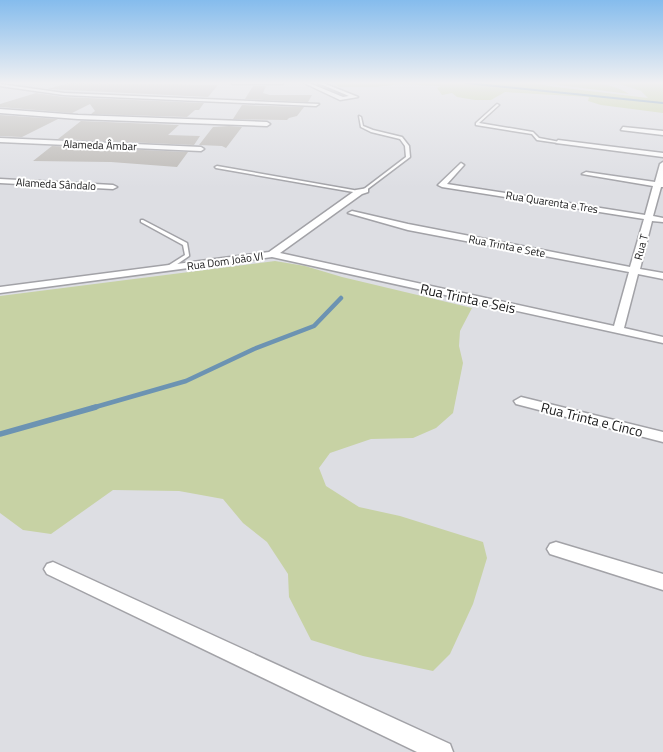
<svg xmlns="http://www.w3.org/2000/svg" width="663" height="752" viewBox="0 0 663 752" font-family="'Titillium Web',sans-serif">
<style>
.green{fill:#c7d2a4}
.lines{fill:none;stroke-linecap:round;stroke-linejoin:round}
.stream-far2{stroke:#6c93b2;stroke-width:2}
.stream-far1{stroke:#6c93b2;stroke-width:4.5}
.stream{stroke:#6c93b2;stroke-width:5.5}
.building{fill:#bab7b3}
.service-casing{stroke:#a2a2a7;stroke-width:3}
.minor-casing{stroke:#a2a2a7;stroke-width:3}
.service{fill:#fff;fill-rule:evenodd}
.minor{fill:#fff;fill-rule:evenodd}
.labels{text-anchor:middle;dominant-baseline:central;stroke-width:4;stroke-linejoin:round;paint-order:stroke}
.far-street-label{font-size:11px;fill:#151516;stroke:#fff}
.street-label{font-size:14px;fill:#151516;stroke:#fff}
</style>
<rect width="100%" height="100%" fill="#dddee3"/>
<g class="green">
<polygon points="334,83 536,83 548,86 648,98 641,91 617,83 663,83 663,113 601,105 588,101 589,97 505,92 491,100 475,100 457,97 452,93 442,95 437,88 441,86 400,84 376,87 339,87"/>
<path d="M543,83C571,83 605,78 629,94Z"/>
<polygon points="275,261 305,266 342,277 472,308 460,331 459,346 463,363 453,413 436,428 413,438 371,439 330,453 319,468 326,486 359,507 400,516 483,542 487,558 473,604 450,654 433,671 363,656 311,640 289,597 288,574 267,542 243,523 223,499 179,491 113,490 51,534 23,530 0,513 0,296"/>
</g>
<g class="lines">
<polyline class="stream-far2" points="466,83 663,103"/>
<polyline class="stream-far1" points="92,408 186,381 254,349 314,326 341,298"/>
<polyline class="stream" points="0,434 96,407"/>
</g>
<g class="building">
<polygon points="68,83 180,84 218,85 208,97 48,89"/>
<polygon points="253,86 266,86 263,93 270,95 312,95 308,102 245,99"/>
<polygon points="36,93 64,97 204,103 199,110 195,110 187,117 91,114 95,111 90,104 72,113 0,107 0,104"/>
<polygon points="242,105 304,107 297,116 289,118 287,120 233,119"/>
<polygon points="0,115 58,119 22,137 0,136"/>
<polygon points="81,121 179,125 168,135 200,136 194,145 58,139"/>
<polygon points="213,127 229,126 242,127 226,148 222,146 199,145"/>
<polygon points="52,146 188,152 177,167 111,162 33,161"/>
</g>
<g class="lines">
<defs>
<g id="service">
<polygon points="497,104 499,105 479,123 533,132 539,138 560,142 558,143 537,140 532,134 476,125 476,123"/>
<polygon points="359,116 361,117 363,126 373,130 402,137 409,146 410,157 365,191 363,190 364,189 406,157 405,146 400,139 371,132 361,127"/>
<polygon points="217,166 359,191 361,192 359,193 216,168 215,167"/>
<polygon points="141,220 143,220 187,243 189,255 189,256 170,269 166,269 166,267 185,255 183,245 141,222"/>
</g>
<g id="minor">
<polygon points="231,83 282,83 283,84 233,84"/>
<polygon points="304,83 309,83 343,97 349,96 318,83 323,83 358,97 340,100"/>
<polygon points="0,84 64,93 319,104 316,106 64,95 0,86"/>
<polygon points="0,109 78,115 267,122 270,124 267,126 78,119 0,113"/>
<polygon points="623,127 663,131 663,135 621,130"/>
<polygon points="0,138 201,147 204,149 201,151 0,142"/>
<polygon points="558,140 663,153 663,157 556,143"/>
<polygon points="663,162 663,187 661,187 653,216 663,218 663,222 652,221 640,269 663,273 663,279 638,274 624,328 663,337 663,343 272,257 0,293 0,287 269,252 356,190 368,188 368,192 362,194 280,253 614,326 629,272 408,230 348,213 352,211 408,224 630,267 644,219 442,187 438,185 461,163 464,165 447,184 645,215 653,186 582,174 586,172 655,182 660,164"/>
<polygon points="0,179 113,185 117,187 113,189 0,183"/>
<polygon points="521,397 663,432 663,442 516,404 514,401"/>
<polygon points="556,542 663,574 663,590 550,554 547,549 550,544"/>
<polygon points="53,562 450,744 453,752 417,752 47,574 44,569 47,564"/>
</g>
</defs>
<use href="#service" class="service-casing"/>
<use href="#minor" class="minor-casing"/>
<use href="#service" class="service"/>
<use href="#minor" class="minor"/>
</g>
<linearGradient id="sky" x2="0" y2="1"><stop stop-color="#85bced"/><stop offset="0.44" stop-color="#f0f0f2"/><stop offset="1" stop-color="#f0f0f2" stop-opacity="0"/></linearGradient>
<rect width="663" height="188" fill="url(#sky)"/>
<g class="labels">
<g class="far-street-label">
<text transform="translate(100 145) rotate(2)">Alameda Âmbar</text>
<text transform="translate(56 184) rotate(3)">Alameda Sândalo</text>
<text transform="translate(552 202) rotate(9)">Rua Quarenta e Tres</text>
<text transform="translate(507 246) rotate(11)">Rua Trinta e Sete</text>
<text transform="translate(641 247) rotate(-75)">Rua T</text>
<text transform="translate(225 261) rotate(-8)">Rua Dom João VI</text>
</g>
<g class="street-label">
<text transform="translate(468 298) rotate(12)">Rua Trinta e Seis</text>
<text transform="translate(592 419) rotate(14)">Rua Trinta e Cinco</text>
</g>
</g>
</svg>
